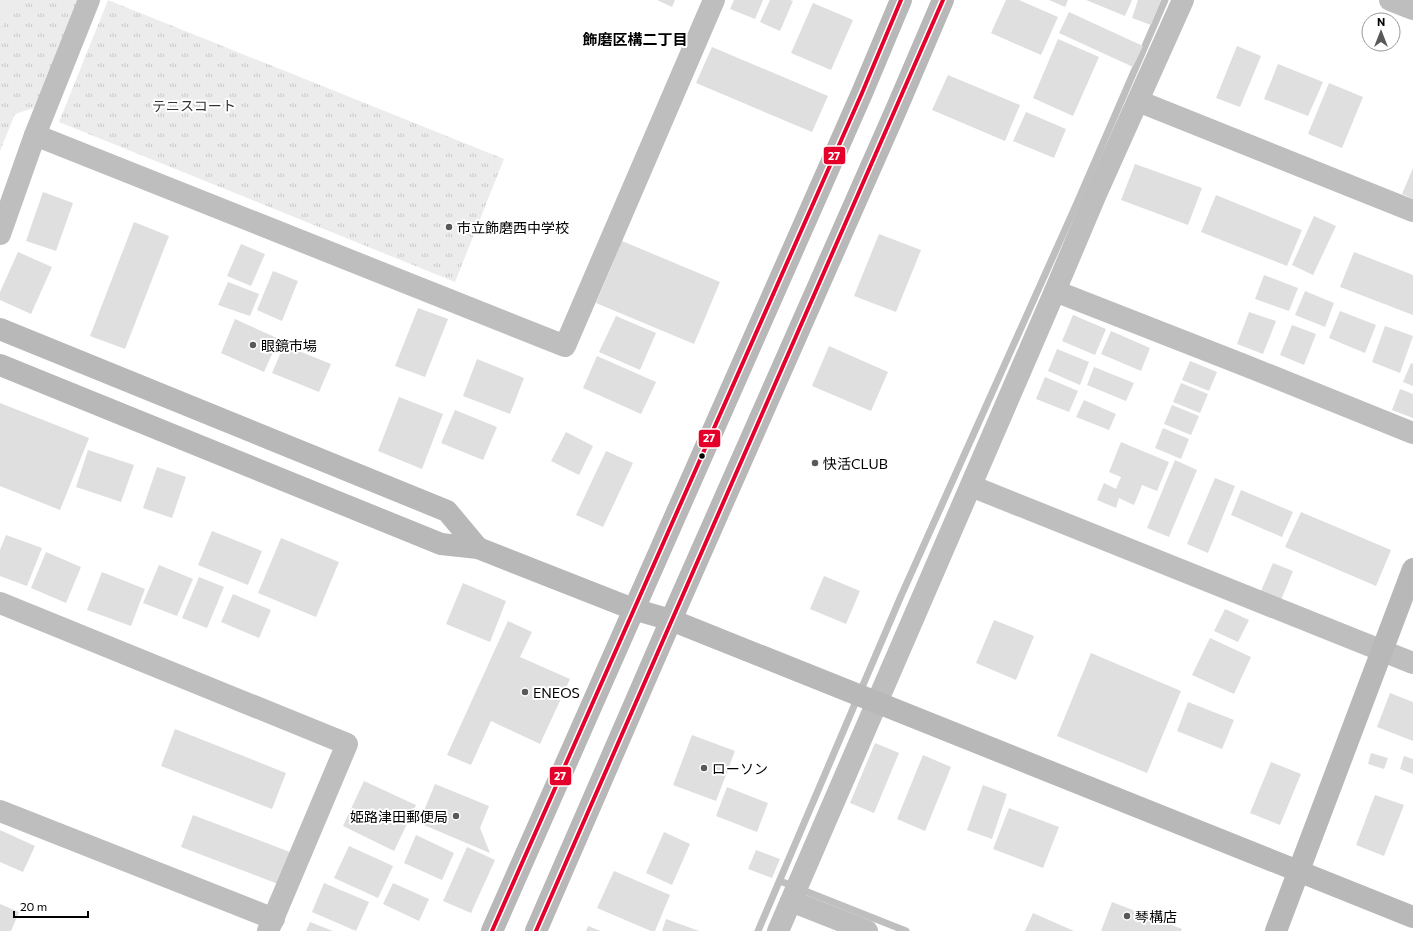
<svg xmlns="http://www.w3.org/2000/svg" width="1413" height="931" viewBox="0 0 1413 931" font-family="Commissioner,'Noto Sans JP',sans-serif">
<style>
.park{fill:url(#park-tufts)}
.pitch{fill:#ececec}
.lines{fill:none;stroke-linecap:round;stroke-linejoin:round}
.stream{stroke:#bfbfbf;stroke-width:7}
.building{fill:#dfdfdf}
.street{stroke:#bebebe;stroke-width:22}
.secondary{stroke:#b8b8b8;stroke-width:22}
.bus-1-casing{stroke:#fff;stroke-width:7}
.bus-1{stroke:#e4002b;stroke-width:4}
.poi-dot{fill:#595959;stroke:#fff;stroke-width:1.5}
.bus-dot{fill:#000;stroke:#fff;stroke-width:1.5}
.labels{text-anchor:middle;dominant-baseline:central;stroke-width:4;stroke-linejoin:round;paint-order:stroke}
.park-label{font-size:14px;fill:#333;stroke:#fff}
.poi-label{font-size:14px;fill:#000;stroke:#fff;text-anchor:start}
.neighbourhood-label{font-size:15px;font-weight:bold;fill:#000;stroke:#fff}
.line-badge{stroke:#fff;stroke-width:1.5}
.badge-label{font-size:11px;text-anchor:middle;font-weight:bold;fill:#fff}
</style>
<defs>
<pattern id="park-tufts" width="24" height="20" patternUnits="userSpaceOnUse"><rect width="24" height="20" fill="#ececec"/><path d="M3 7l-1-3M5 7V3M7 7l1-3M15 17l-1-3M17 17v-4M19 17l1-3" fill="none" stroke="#c9c9c9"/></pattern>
</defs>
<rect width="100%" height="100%" fill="#fff"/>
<g class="park">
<polygon points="0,0 78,0 34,108 15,114 0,151"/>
<polygon points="108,0 504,159 455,282 59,122"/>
</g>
<polygon class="pitch" points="0,0 14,0 0,32"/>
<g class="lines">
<g class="stream">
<polyline points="780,881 906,931"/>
<polyline points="758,931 901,596 1077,203 1165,0"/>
</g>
</g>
<g class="building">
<polygon points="657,0 675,0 672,7"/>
<polygon points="734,0 763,0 755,19 730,9"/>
<polygon points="770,0 790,0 793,1 780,31 760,22"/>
<polygon points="1006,0 1019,0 1058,17 1041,55 991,33"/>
<polygon points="1049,0 1068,0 1065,7"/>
<polygon points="1086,0 1132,0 1125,16"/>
<polygon points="1138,0 1161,0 1151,25 1132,18"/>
<polygon points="813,3 853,20 831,70 791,53"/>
<polygon points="1069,12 1143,46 1133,67 1059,33"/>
<polygon points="1058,39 1099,57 1073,116 1033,98"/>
<polygon points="1237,46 1261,56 1240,107 1216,98"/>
<polygon points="712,47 828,96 812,132 696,83"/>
<polygon points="1278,64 1323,82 1308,116 1264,99"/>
<polygon points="948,75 1020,105 1005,141 932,110"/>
<polygon points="1329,83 1363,97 1342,148 1308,134"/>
<polygon points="1026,112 1066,129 1054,158 1013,141"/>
<polygon points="1135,164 1202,188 1188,225 1121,200"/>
<polygon points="1413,168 1413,199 1402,194"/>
<polygon points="43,192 73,203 56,251 26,241"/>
<polygon points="1216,195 1302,230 1287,266 1201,232"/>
<polygon points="1314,216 1336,226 1313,275 1292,265"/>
<polygon points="134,222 169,236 125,349 90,336"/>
<polygon points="879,234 921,250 896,312 854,296"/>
<polygon points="622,241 720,282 694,344 596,303"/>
<polygon points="241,244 265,254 251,286 227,276"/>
<polygon points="18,252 52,267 31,314 0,300 0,292"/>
<polygon points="1354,252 1413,275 1413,315 1340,287"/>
<polygon points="273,271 298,281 282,321 257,310"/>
<polygon points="1264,275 1298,288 1289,311 1255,299"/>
<polygon points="228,282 259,294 250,316 218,305"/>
<polygon points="1305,291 1334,303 1325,327 1295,315"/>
<polygon points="418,308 448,319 425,377 395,366"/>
<polygon points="1340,311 1376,325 1365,353 1329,338"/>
<polygon points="1249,312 1276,321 1263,354 1237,344"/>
<polygon points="1073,315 1106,329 1095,355 1062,341"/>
<polygon points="616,316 656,333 640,370 599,352"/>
<polygon points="235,319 279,339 264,372 221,353"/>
<polygon points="1292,325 1316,334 1304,365 1280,355"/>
<polygon points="1385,326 1413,336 1400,373 1372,362"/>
<polygon points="1111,331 1150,348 1141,371 1101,354"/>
<polygon points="284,345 331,364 319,392 272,373"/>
<polygon points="829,346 888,372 871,411 812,386"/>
<polygon points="1057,349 1089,362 1080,385 1048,371"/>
<polygon points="597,356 656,382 641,414 583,388"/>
<polygon points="477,359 524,378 510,414 463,396"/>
<polygon points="1190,361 1217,372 1209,391 1182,380"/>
<polygon points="1411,363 1413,364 1413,386 1403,382"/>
<polygon points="1094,367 1134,383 1126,401 1087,385"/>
<polygon points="1045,377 1078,391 1069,412 1036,399"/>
<polygon points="1181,383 1208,394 1200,413 1173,402"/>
<polygon points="1400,389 1413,394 1413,418 1392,410"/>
<polygon points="399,397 443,414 422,469 378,451"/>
<polygon points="1084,400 1116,414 1109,430 1076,417"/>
<polygon points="0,403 89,438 60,510 0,486"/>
<polygon points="1172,405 1199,416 1191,435 1164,424"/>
<polygon points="455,410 497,427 483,460 441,443"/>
<polygon points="1163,428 1189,439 1181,459 1155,448"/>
<polygon points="566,432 593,446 579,475 551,461"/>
<polygon points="1121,442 1169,462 1157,491 1142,485 1134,505 1119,498 1116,508 1097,500 1104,483 1116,489 1121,477 1109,472"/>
<polygon points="88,450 134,465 121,502 76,487"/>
<polygon points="606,451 633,463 603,527 576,515"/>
<polygon points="1175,460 1197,470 1169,537 1147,528"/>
<polygon points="157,467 186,477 172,518 143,508"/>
<polygon points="1215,478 1235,486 1208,553 1187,544"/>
<polygon points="1241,490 1293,512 1282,537 1231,515"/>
<polygon points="1301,512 1391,550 1376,586 1285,547"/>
<polygon points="212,531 262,551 248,585 198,565"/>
<polygon points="6,535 42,548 27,586 0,576 0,550"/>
<polygon points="281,538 339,562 316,617 258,593"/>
<polygon points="46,552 81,567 66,603 31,588"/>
<polygon points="1273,563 1293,571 1281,600 1261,591"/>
<polygon points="159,565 193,579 177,616 143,603"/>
<polygon points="102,572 145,589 131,626 87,610"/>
<polygon points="824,576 860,591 846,624 810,609"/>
<polygon points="199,577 224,587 207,628 182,618"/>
<polygon points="463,583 506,601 490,642 446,624"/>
<polygon points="233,594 271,610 259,638 221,622"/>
<polygon points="1225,609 1249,620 1238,642 1214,631"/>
<polygon points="994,620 1034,636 1016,680 976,663"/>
<polygon points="508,621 532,632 520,657 570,679 540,744 491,721 471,765 447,755"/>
<polygon points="1210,638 1251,657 1234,694 1192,675"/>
<polygon points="1091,653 1181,691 1147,773 1057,736"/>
<polygon points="1390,693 1413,702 1413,741 1377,727"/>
<polygon points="1188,702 1234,720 1222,749 1177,731"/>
<polygon points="175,729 286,773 272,809 161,766"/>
<polygon points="692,735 735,751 716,801 673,785"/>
<polygon points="875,743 899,753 874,813 850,803"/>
<polygon points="1371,753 1388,758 1384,769 1368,764"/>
<polygon points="923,755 951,767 925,831 897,819"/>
<polygon points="1404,756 1413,759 1413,774 1400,769"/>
<polygon points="1271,762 1301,774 1280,825 1250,813"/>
<polygon points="364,781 416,805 394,851 343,826"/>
<polygon points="435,784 489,806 480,828 490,853 419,823"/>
<polygon points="983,785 1007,794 992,839 967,830"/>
<polygon points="727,787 768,803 757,832 716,816"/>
<polygon points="1375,795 1404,805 1384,856 1356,845"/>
<polygon points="1009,808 1059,827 1043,868 993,849"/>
<polygon points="193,815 290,852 278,884 181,847"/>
<polygon points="0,830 35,846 23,872 0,862"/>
<polygon points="664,832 690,844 672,885 646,873"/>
<polygon points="416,835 454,853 442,880 404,863"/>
<polygon points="349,846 393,866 378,898 334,878"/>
<polygon points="467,847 495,860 471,913 443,901"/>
<polygon points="756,850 780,859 772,878 748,869"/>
<polygon points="614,871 670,895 655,931 651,931 597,908"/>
<polygon points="324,883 369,902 356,931 312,912"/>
<polygon points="393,883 429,899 419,921 383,904"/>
<polygon points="1112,902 1182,929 1181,931 1101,931"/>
<polygon points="0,904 19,912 11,931 0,931"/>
<polygon points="1033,913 1074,931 1025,931"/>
<polygon points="666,919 699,931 662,931"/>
<polygon points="310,922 333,931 306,931"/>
<polygon points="588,926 601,931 586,931"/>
</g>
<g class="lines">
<g class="street">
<polyline points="1390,0 1413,9"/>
<polyline points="1138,101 1413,211"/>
<polyline points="35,135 565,346 714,0"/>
<polyline points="0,234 35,135 89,0"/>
<polyline points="1055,291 1244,365 1413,433"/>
<polyline points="971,486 1413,663"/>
<polyline points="0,603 347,744 268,931"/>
<polyline points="0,811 274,919"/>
<polyline points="791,901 867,931"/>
<polyline points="778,931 1055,291 1096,194 1183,0"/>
</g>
<g class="secondary">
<polyline points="0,329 447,511 478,548"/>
<polyline points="0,365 441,544 478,548 633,609 671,620 1413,917"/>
<polyline points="492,931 862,93 901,0"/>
<polyline points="536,931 671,620 896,110 943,0"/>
<polyline points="1276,931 1413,569"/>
</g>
<defs>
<g id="bus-1">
<polyline points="492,931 862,93 901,0"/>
<polyline points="536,931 943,0"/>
</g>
</defs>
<use href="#bus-1" class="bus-1-casing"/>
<use href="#bus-1" class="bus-1"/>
</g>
<g class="poi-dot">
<circle cx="449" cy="227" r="4"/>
<circle cx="253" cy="345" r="4"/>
<circle cx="815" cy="463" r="4"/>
<circle cx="525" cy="692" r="4"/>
<circle cx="704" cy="768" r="4"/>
<circle cx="456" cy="816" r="4"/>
<circle cx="1127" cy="916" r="4"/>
</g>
<circle class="bus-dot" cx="702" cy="456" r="3.5"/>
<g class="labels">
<g class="park-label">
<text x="194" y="105">テニスコート</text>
</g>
<g class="poi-label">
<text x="457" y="227">市立飾磨西中学校</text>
<text x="261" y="345">眼鏡市場</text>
<text x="823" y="463">快活CLUB</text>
<text x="533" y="692">ENEOS</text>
<text x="712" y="768">ローソン</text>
<text x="448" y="816" text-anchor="end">姫路津田郵便局</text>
<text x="1135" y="916">琴構店</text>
</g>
<g class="neighbourhood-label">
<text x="635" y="39">飾磨区構二丁目</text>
</g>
</g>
<g class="line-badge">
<rect x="823" y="146" width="23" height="19" rx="4" fill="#e4002b"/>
<rect x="698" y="429" width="23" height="19" rx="4" fill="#e4002b"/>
<rect x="549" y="766" width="23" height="20" rx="4" fill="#e4002b"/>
</g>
<g class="badge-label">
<text x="834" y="160">27</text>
<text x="709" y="442">27</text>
<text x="560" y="780">27</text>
</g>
<g transform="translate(1381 32)"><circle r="19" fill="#ffffff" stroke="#999999"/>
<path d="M0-3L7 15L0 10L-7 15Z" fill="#595959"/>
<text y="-6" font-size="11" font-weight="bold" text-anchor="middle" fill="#000000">N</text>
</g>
<path d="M14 911v6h74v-6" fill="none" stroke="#000000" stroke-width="2"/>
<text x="20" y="911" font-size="12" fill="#000000" stroke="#ffffff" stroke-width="3" paint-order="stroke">20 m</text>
</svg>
